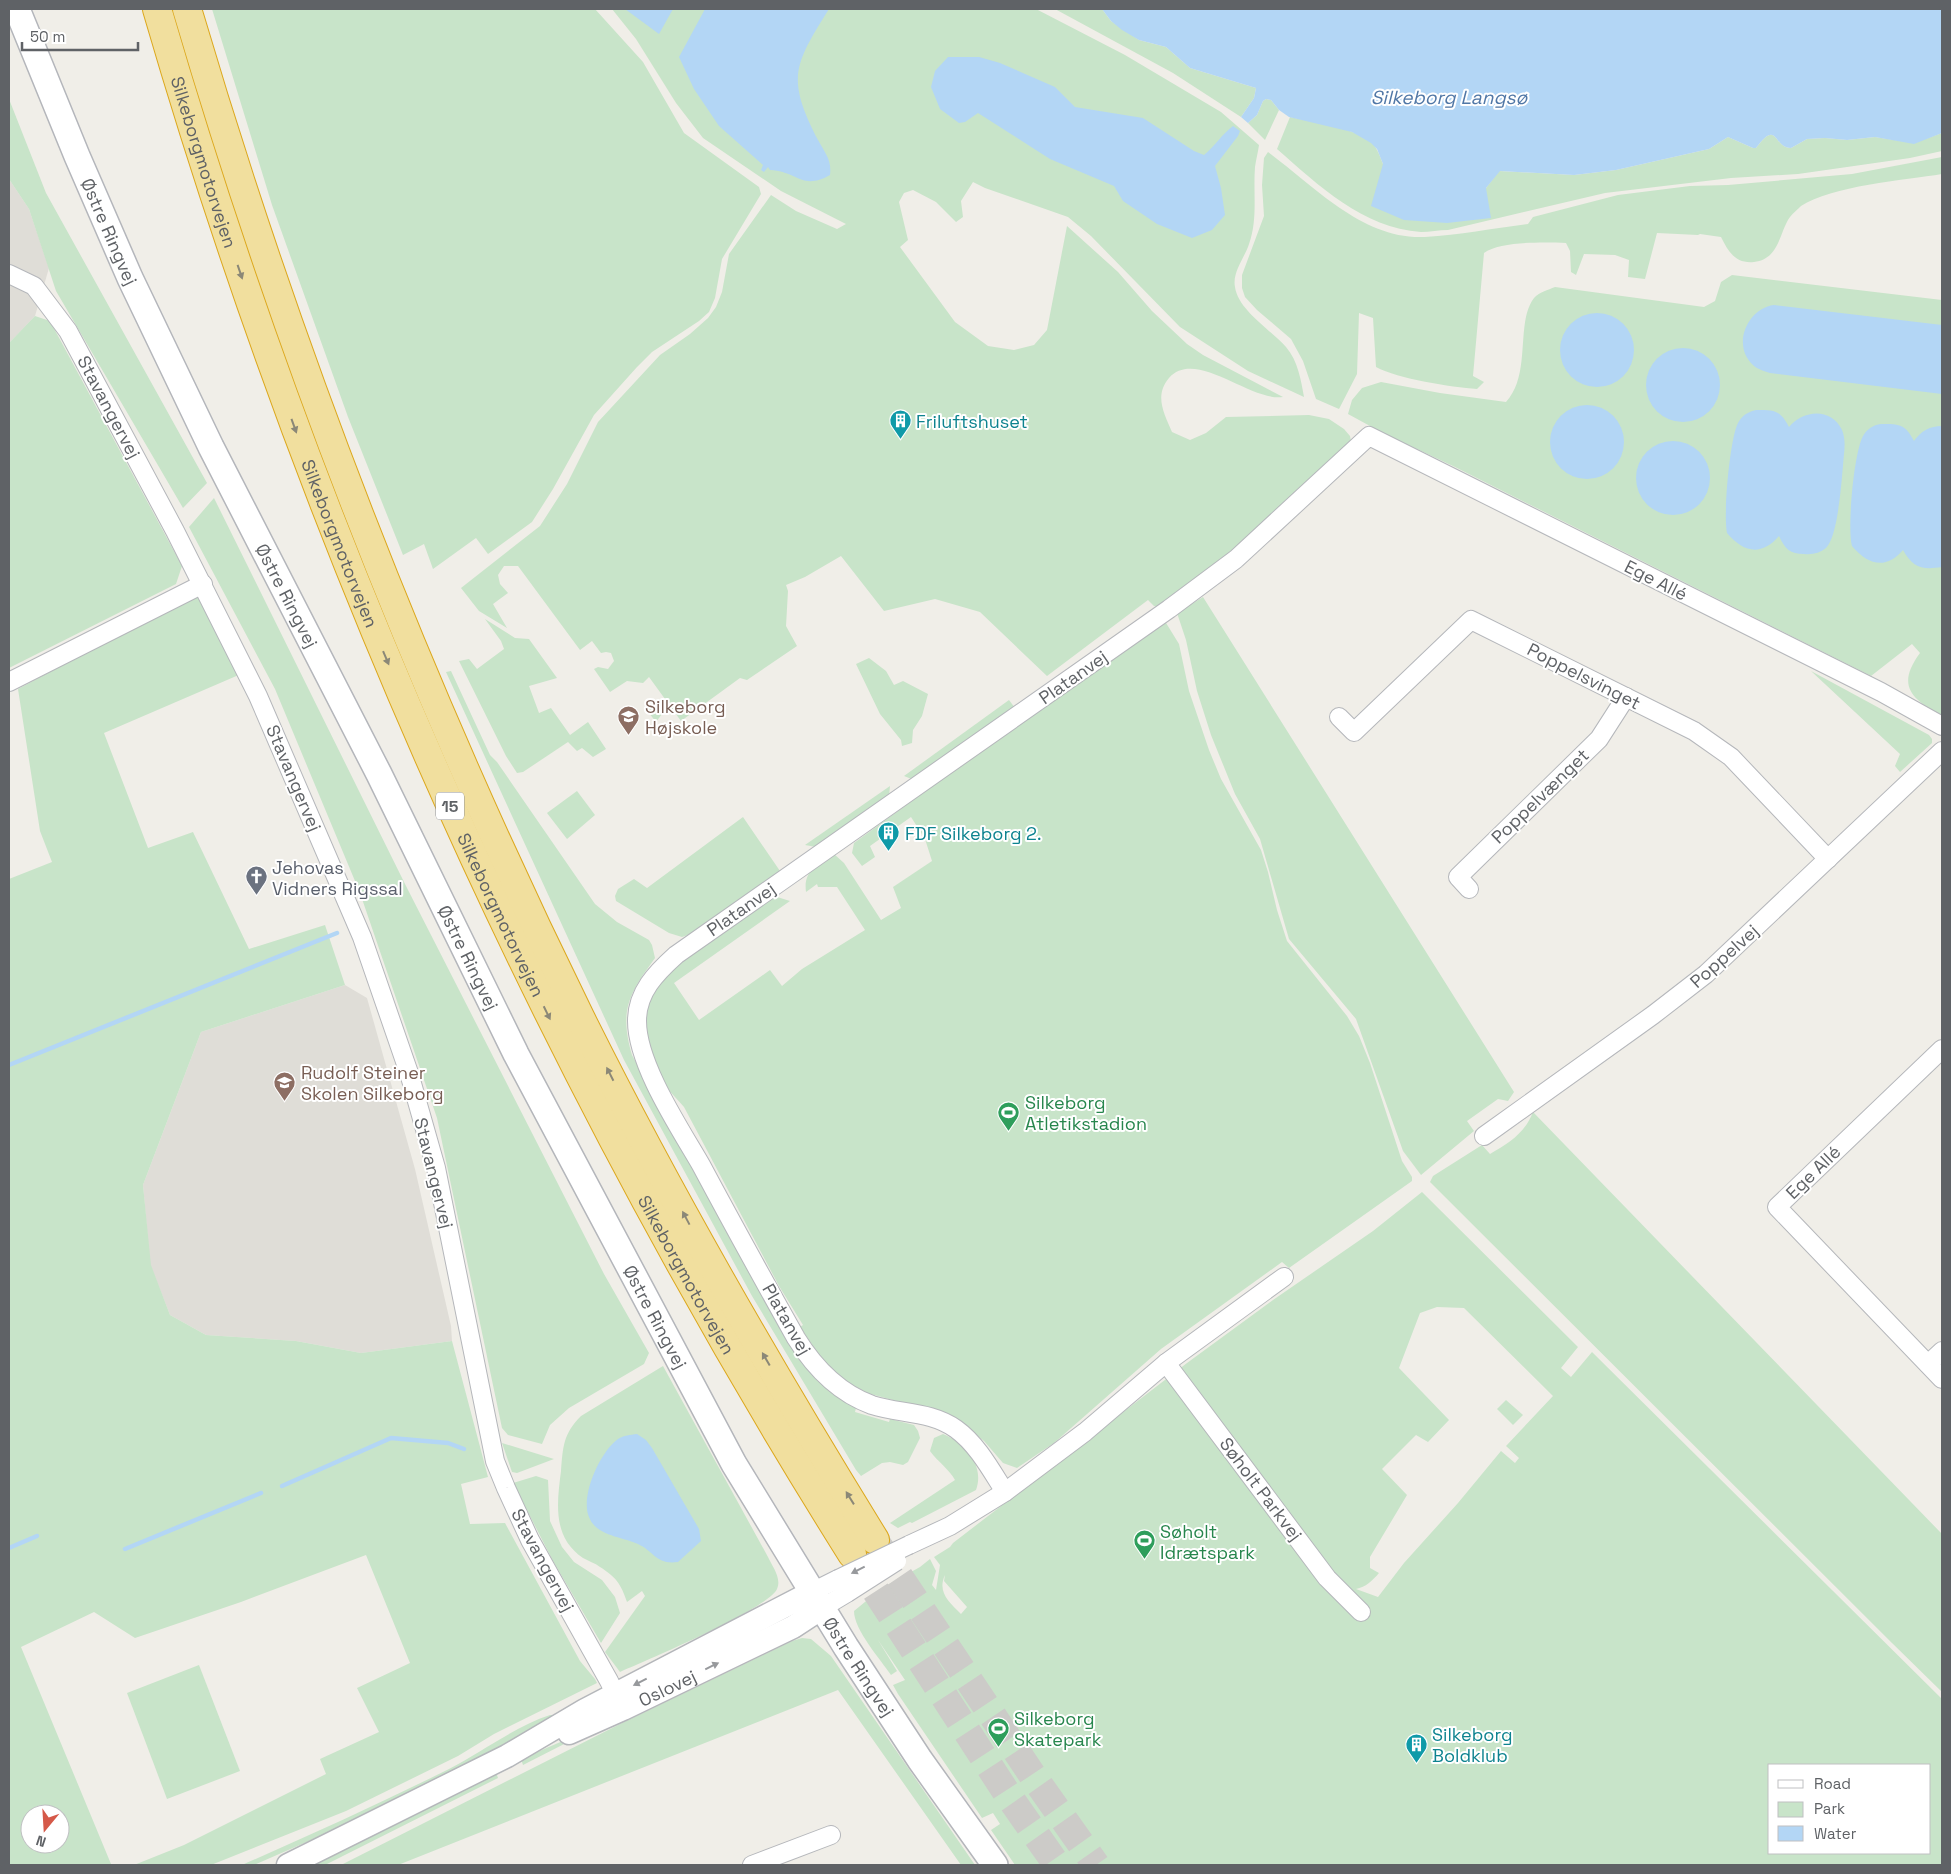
<svg xmlns="http://www.w3.org/2000/svg" width="1951" height="1874" viewBox="0 0 1951 1874" font-family="'Space Grotesk',sans-serif">
<style>
.education{fill:#dfddd7}
.green{fill:#c8e4c9;fill-rule:evenodd}
.water{fill:#b3d6f5}
.lines{fill:none;stroke-linecap:round;stroke-linejoin:round}
.stream{stroke:#b3d6f5;stroke-width:4.5}
.motorway-tunnel{stroke:#cccbc8;stroke-width:28;stroke-dasharray:28 14;stroke-linecap:butt}
.minor-casing{stroke:#b5b7bb;stroke-width:20}
.tertiary-casing{stroke:#b5b7bb;stroke-width:25}
.secondary-casing{stroke:#b4b6bb;stroke-width:28}
.motorway-casing{stroke:#dca71c;stroke-width:30}
.minor{stroke:#fff;stroke-width:18}
.tertiary{stroke:#fff;stroke-width:22}
.secondary{stroke:#fff;stroke-width:25}
.motorway{stroke:#f1df9e;stroke-width:28}
.minor-bridge-casing{stroke:#b5b7bb;stroke-width:20;stroke-linecap:butt}
.minor-bridge{stroke:#fff;stroke-width:18}
.oneway{fill:#8b8877}
.oneway2{fill:#97999c}
.labels{text-anchor:middle;dominant-baseline:central;stroke-width:4;stroke-linejoin:round;paint-order:stroke}
.shield{fill:#fff;stroke:#8f9194;stroke-width:1}
.shield-label{font-size:16px;font-weight:bold;fill:#5f6266}
.street-label{font-size:18px;fill:#5f6266;stroke:#fff}
.culture-label{font-size:18px;fill:#0d838f;stroke:#fff;text-anchor:start}
.education-label{font-size:18px;fill:#785e54;stroke:#fff;text-anchor:start}
.worship-label{font-size:18px;fill:#5b616d;stroke:#fff;text-anchor:start}
.leisure-label{font-size:18px;fill:#27864d;stroke:#fff;text-anchor:start}
.water-label{font-size:19px;font-style:italic;fill:#5077a6;stroke:#fff}
</style>
<rect width="100%" height="100%" fill="#f0eee8"/>
<g class="education">
<polygon points="9,179 29,209 49,268 35,316 9,343"/>
<polygon points="345,985 367,998 415,1169 451,1326 452,1341 361,1353 296,1341 206,1335 170,1315 150,1264 143,1185 201,1032"/>
</g>
<g class="green">
<polygon points="212,9 595,9 643,62 684,133 759,187 761,194 722,259 715,298 709,312 699,321 652,352 637,367 594,415 553,489 532,522 488,554 476,538 433,569 424,544 403,555 348,417 272,205"/>
<path d="M612,9H1036L1125,55L1221,112L1259,145C1258,152 1256,160 1255,167C1253,193 1258,219 1249,244C1245,257 1232,272 1235,287C1238,310 1271,330 1286,347C1298,361 1301,380 1304,397L1248,371L1180,327L1091,236L1068,217L985,188L973,182L961,201L963,217L956,222L936,202L913,190L904,193L899,202L908,240L900,247L955,322L988,346L1014,350L1034,345L1047,330L1067,226L1118,272L1152,311L1187,344L1203,355L1283,397C1250,402 1196,348 1169,378C1154,396 1164,413 1172,432L1190,440L1206,433L1226,417L1309,415L1329,419L1344,429L1350,436L1351,441L1297,496L1237,546L1206,575L1160,607L1154,606L1148,600L1047,676L980,612L935,599L884,611L841,556L805,577L786,585L788,591L786,626L797,646L747,680L740,678L681,721L649,677L643,683L627,681L610,692L594,669L598,667L608,669L614,661L611,653L606,652L601,653L592,641L580,650L518,566H504L498,575L500,584L508,593L493,604L507,628L479,611L461,588L540,526L567,484L598,422L660,355L690,334L708,318L716,307L722,292L729,254L771,195L796,211L837,229L846,224L781,191L703,138L676,103L636,39Z"/>
<polygon points="1055,9 1102,9 1111,21 1139,40 1166,47 1190,68 1256,88 1254,98 1241,117 1173,73"/>
<polygon points="9,99 46,193 207,483 183,508 56,291 29,209 9,179"/>
<polygon points="1266,99 1271,100 1279,110 1265,140 1248,123 1257,115 1263,101"/>
<path d="M1290,117C1314,122 1354,127 1372,143C1378,149 1380,157 1383,164L1486,188L1499,171L1574,175L1616,170L1709,149L1728,137L1753,148H1756C1778,118 1773,148 1791,148L1807,139L1825,138L1847,140L1875,137L1914,143L1942,133V151L1910,158L1798,174L1731,178L1605,193L1448,230C1439,230 1430,232 1421,232C1363,228 1318,185 1277,149Z"/>
<path d="M1268,152C1314,186 1363,240 1425,237C1460,235 1494,228 1528,224L1533,217L1618,195L1690,186L1728,185L1852,174L1942,157V174C1905,180 1831,186 1801,206C1798,209 1793,213 1790,217C1779,232 1780,259 1754,262C1735,264 1728,251 1721,237L1700,234L1698,235L1657,233L1645,279L1628,277L1629,260L1615,255L1584,254L1576,275L1571,272L1570,251L1566,243C1546,242 1500,241 1484,253L1473,376L1484,382L1477,389C1451,387 1398,379 1376,367L1373,318L1359,313L1357,374L1339,409L1316,399L1303,361L1291,339L1257,310L1245,297L1242,288V275L1264,216L1262,185L1264,158Z"/>
<path d="M1732,275L1942,300V717C1913,699 1895,687 1920,653L1912,644L1871,676L1455,467L1381,432L1348,414L1352,400L1362,388L1381,382L1440,393L1506,402C1532,374 1515,323 1534,298C1539,292 1548,290 1555,287L1704,307L1715,301L1721,282Z"/>
<polygon points="35,316 50,321 182,566 176,584 9,668 9,343"/>
<polygon points="214,498 406,886 604,1274 649,1353 644,1364 569,1408 550,1425 542,1444 508,1435 502,1428 437,1118 360,893 275,689 189,527"/>
<path d="M199,592L241,674L104,733L148,848L193,832L249,949L325,925L345,985L201,1032L143,1185L151,1265L170,1315L206,1335L296,1341L361,1353L452,1341L488,1477L461,1484L470,1524L505,1523L580,1661L595,1679L597,1683L494,1734L458,1756L346,1811L211,1865H134L184,1845L326,1774L320,1759L379,1732L357,1688L410,1663L366,1555L241,1602L135,1638L94,1612L21,1647L111,1864L110,1865H9V879L52,862L40,831L18,689ZM30,1814H60V1844H30Z"/>
<polygon points="1203,597 1514,1092 1508,1101 1498,1099 1467,1121 1474,1131 1421,1175 1403,1151 1356,1019 1289,939 1260,839 1235,794 1211,735 1197,691 1186,640 1177,613"/>
<path d="M1163,618L1179,644L1189,691L1209,750L1221,779L1261,850L1268,872L1277,910L1287,941L1347,1016L1359,1036L1370,1063L1402,1161L1412,1177V1181L1289,1268L1282,1262L1161,1349L1054,1443L1017,1468L1003,1463L984,1441L961,1422L944,1414L867,1393L849,1383L824,1362L800,1327L803,1325L779,1286L684,1107L665,1086L648,1044L646,1025L648,1004L659,985L672,969L774,896L790,901L674,983L699,1020L770,970L782,986L802,969L865,930L837,887H818L817,884L806,892C803,870 818,865 834,854L844,863L881,920L901,908L893,887L932,861L925,839L911,817L870,846L875,857L862,866L852,853L854,843Z"/>
<polygon points="485,619 515,638 529,639 557,678 529,686 539,713 551,708 570,735 588,722 606,749 593,757 582,748 577,751 568,742 523,772 517,773 506,756 459,661 469,659 477,669 504,649 501,641"/>
<polygon points="869,658 886,671 894,685 903,681 928,694 922,716 913,730 912,743 902,746 901,740 880,714 856,664"/>
<path d="M451,671L490,755L497,762L595,904L617,922L649,940L652,945L655,958C629,994 619,1010 632,1055L693,1170L796,1355C816,1380 828,1392 856,1408L855,1412L889,1422L890,1419L914,1425L918,1431L920,1438L908,1462L903,1465L890,1462L882,1463L861,1476L856,1470L752,1296L624,1060L446,672Z"/>
<polygon points="1811,671 1929,735 1932,739 1932,743 1900,772 1895,766 1900,754"/>
<polygon points="1009,700 1015,708 914,780 904,776"/>
<polygon points="653,702 662,714 656,722 645,708"/>
<polygon points="890,786 889,796 816,847 805,845"/>
<polygon points="577,791 595,815 567,839 547,813"/>
<polygon points="743,817 780,871 694,933 682,937 669,933 616,901 615,896 618,889 634,879 647,888"/>
<path d="M1533,1112L1942,1534V1692L1892,1643L1430,1182L1433,1176L1482,1145L1490,1154C1509,1143 1525,1133 1533,1112Z"/>
<path d="M1422,1192L1578,1347L1561,1368L1571,1377L1592,1352L1942,1699V1865H1015L991,1830L1000,1824L993,1813L982,1818L898,1694L893,1685L905,1680L878,1640L897,1671L891,1675C881,1660 854,1630 854,1611L882,1588L920,1567L930,1559L936,1571L932,1585L936,1590L940,1565L934,1557L950,1547L953,1543L1187,1363L1273,1300L1373,1231ZM1437,1307L1464,1308L1553,1396L1506,1446L1519,1458L1515,1463L1501,1451L1458,1503L1404,1563L1378,1597L1356,1589C1366,1587 1372,1581 1379,1573L1370,1568V1557L1407,1495L1382,1469L1416,1435L1428,1442L1449,1420L1399,1368L1420,1313ZM945,1575L944,1581L967,1607L961,1614C949,1602 937,1592 945,1575ZM1770,1765H1930V1853H1770Z"/>
<path d="M663,1366L768,1557C772,1566 782,1578 777,1589C768,1609 646,1661 620,1672L605,1652L645,1596L642,1591L627,1602C621,1584 616,1577 600,1567C595,1563 588,1561 583,1558C552,1537 557,1503 561,1471C563,1447 563,1434 581,1416Z"/>
<polygon points="1506,1400 1523,1415 1513,1425 1497,1409"/>
<path d="M943,1434C965,1443 985,1465 976,1490L912,1523L910,1522L898,1528L890,1523L955,1480C949,1469 938,1462 930,1451L934,1438Z"/>
<polygon points="502,1443 554,1459 517,1473 512,1472"/>
<polygon points="536,1476 548,1480 550,1521 562,1547 574,1562 602,1580 615,1597 620,1613 601,1643 553,1561 513,1483"/>
<polygon points="802,1638 811,1639 831,1656 975,1865 961,1865 838,1690 398,1865 341,1865 620,1724 792,1641"/>
<polygon points="199,1665 240,1771 167,1799 127,1693"/>
<path d="M550,1715H554L556,1720L341,1827L254,1865H242C312,1834 381,1803 449,1769C482,1752 516,1726 550,1715Z"/>
<polygon points="572,1737 572,1740 523,1765 521,1759"/>
<polygon points="496,1772 498,1778 325,1865 313,1865"/>
</g>
<g class="water">
<polygon points="625,9 673,9 659,34"/>
<path d="M705,9H829C794,65 786,78 818,140C825,153 832,160 830,175C802,191 797,171 770,170L768,167L764,172L761,170L763,165L719,126L694,89L679,57Z"/>
<path d="M1102,9H1942V133L1914,144L1875,137L1847,140L1825,138L1807,139L1791,148C1773,148 1778,118 1756,148H1753L1728,137L1709,149L1616,170L1574,175L1500,171L1486,188L1491,218L1447,223L1404,220L1371,206L1383,164L1377,149L1371,143L1352,132L1289,117L1279,110L1271,100L1266,99L1263,101L1257,115L1248,123L1241,117L1254,98L1256,88L1190,68L1166,47L1139,40L1122,30L1111,21Z"/>
<path d="M948,57H979L1000,63L1055,87L1075,107L1143,118L1194,151L1204,155C1215,146 1222,134 1233,126L1240,131L1238,136L1215,166L1221,188L1225,215L1212,230L1192,238L1157,224L1123,201L1114,186L1050,159L978,113L965,122L959,123L940,109L931,87L935,71Z"/>
<path d="M1774,305L1942,325V394L1770,373C1764,371 1757,369 1753,365C1731,345 1748,308 1774,305Z"/>
<circle cx="1597" cy="350" r="37"/>
<circle cx="1683" cy="385" r="37"/>
<circle cx="1587" cy="442" r="37"/>
<path d="M1756,410C1775,410 1780,410 1789,427C1803,410 1831,407 1842,430C1845,437 1845,446 1844,454C1842,474 1839,535 1826,548C1820,553 1812,555 1804,554C1790,554 1785,549 1779,536C1761,557 1743,552 1727,533C1723,515 1730,438 1738,423C1742,415 1748,412 1756,410Z"/>
<path d="M1881,424C1900,424 1905,424 1914,441C1921,431 1930,426 1942,426V567C1922,570 1913,568 1903,550C1886,570 1868,565 1852,546C1847,528 1854,452 1863,436C1867,429 1873,425 1881,424Z"/>
<circle cx="1673" cy="478" r="37"/>
<path d="M637,1434L646,1440L652,1448L699,1529L701,1541L678,1562C656,1565 655,1552 638,1544C623,1537 596,1536 589,1517C580,1496 600,1452 618,1439C624,1435 630,1435 637,1434Z"/>
</g>
<g class="lines">
<g class="stream">
<polyline points="9,1065 337,933"/>
<polyline points="282,1486 391,1438 448,1443 464,1449"/>
<polyline points="9,1548 37,1536"/>
<polyline points="125,1549 261,1493"/>
</g>
<g class="motorway-tunnel">
<polyline points="876,1542 1033,1776 1096,1865"/>
<polyline points="853,1556 1008,1795 1057,1865"/>
</g>
<defs>
<g id="minor">
<polyline points="9,274 34,286 68,331 175,531 258,696 362,937 409,1073 436,1168 495,1461 506,1488 530,1540 609,1681 620,1704"/>
<polyline points="9,682 203,584"/>
<polyline points="1339,717 1354,732 1471,620 1694,731 1731,757 1828,859"/>
<polyline points="1469,889 1458,877 1599,739 1626,697"/>
<polyline points="1942,1049 1777,1207 1942,1379"/>
<polyline points="1484,1136 1653,1015 1706,974 1942,751"/>
<polyline points="1166,1363 1327,1578 1361,1612"/>
<polyline points="1928,1364 1942,1351"/>
<path d="M1005,1492C991,1470 977,1444 956,1429C931,1411 900,1414 872,1405C839,1393 814,1367 796,1338C764,1281 732,1223 701,1165C679,1127 637,1064 637,1021C637,992 656,973 676,955L1169,609L1236,559L1369,436L1881,692L1942,726"/>
<polyline points="909,1545 950,1526 1005,1492 1085,1432 1166,1363 1284,1277"/>
<polyline points="812,1592 838,1579"/>
<polyline points="822,1608 847,1593"/>
<polyline points="752,1865 831,1835"/>
</g>
<g id="tertiary">
<path id="s1" d="M569,1733L623,1709L793,1627L822,1608"/>
<polyline points="288,1865 507,1756 585,1710 812,1592"/>
</g>
<g id="secondary">
<path id="s2" d="M17,9L77,156L130,278L211,447L379,774L516,1054L734,1464L846,1647L920,1760L995,1865"/>
</g>
<g id="motorway">
<path id="s3" d="M157,9C317,558 548,1070 852,1554"/>
<path d="M187,9C289,355 420,692 580,1017C669,1196 770,1370 875,1540"/>
</g>
</defs>
<use href="#minor" class="minor-casing"/>
<use href="#tertiary" class="tertiary-casing"/>
<use href="#secondary" class="secondary-casing"/>
<use href="#motorway" class="motorway-casing"/>
<use href="#minor" class="minor"/>
<use href="#tertiary" class="tertiary"/>
<use href="#secondary" class="secondary"/>
<use href="#motorway" class="motorway"/>
<defs>
<g id="minor-bridge">
<polyline points="838,1579 909,1545"/>
<polyline points="847,1593 897,1561"/>
</g>
</defs>
<use href="#minor-bridge" class="minor-bridge-casing"/>
<use href="#minor-bridge" class="minor-bridge"/>
</g>
<defs><path id="oneway-solid" d="M-6-.8H1V-3.2L6.5 0L1 3.2V.8H-6Z" transform="scale(1.25)"/></defs>
<g class="oneway">
<use href="#oneway-solid" transform="translate(240 272) rotate(71)"/>
<use href="#oneway-solid" transform="translate(294 426) rotate(70)"/>
<use href="#oneway-solid" transform="translate(386 658) rotate(67)"/>
<use href="#oneway-solid" transform="translate(547 1013) rotate(64)"/>
<use href="#oneway-solid" transform="translate(610 1074) rotate(-117)"/>
<use href="#oneway-solid" transform="translate(686 1218) rotate(-118)"/>
<use href="#oneway-solid" transform="translate(766 1359) rotate(-120)"/>
<use href="#oneway-solid" transform="translate(850 1498) rotate(-122)"/>
</g>
<g class="oneway2">
<use href="#oneway-solid" transform="translate(858 1570) rotate(153)"/>
<use href="#oneway-solid" transform="translate(712 1666) rotate(-26)"/>
<use href="#oneway-solid" transform="translate(640 1682) rotate(153)"/>
</g>
<defs>
<symbol id="building-pin" viewBox="-11 -11 22 30"><path d="M0 17L-7.5 6A9.5 9.5 0 1 1 7.5 6Z" fill="#0f9aa8" stroke="#fff"/><path d="M-4-6H4V6H1V3H-1V6H-4ZM-2.5-4.3h1.7v1.8h-1.7ZM.8-4.3h1.7v1.8H.8ZM-2.5-1h1.7V.8h-1.7ZM.8-1h1.7V.8H.8Z" fill="#fff"/></symbol>
<symbol id="school-pin" viewBox="-11 -11 22 30"><path d="M0 17L-7.5 6A9.5 9.5 0 1 1 7.5 6Z" fill="#8d6e63" stroke="#fff"/><path d="M0-5L7-2L0 1L-7-2ZM-4 1L0 2.5L4 1V4Q0 6-4 4Z" fill="#fff"/></symbol>
<symbol id="church-pin" viewBox="-11 -11 22 30"><path d="M0 17L-7.5 6A9.5 9.5 0 1 1 7.5 6Z" fill="#6b7280" stroke="#fff"/><path d="M-1.2-6h2.4v3.5h3.3v2.4h-3.3V6h-2.4V-.1h-3.3v-2.4h3.3Z" fill="#fff"/></symbol>
<symbol id="stadium-pin" viewBox="-11 -11 22 30"><path d="M0 17L-7.5 6A9.5 9.5 0 1 1 7.5 6Z" fill="#2e9e5b" stroke="#fff"/><path d="M0-5a6.5 5 0 1 0 0 10a6.5 5 0 1 0 0-10ZM-3.5-1.8h7v3.6h-7Z" fill="#fff"/></symbol>
</defs>
<g fill-rule="evenodd">
<use href="#building-pin" x="888" y="408" width="25" height="34"/>
<use href="#school-pin" x="616" y="704" width="25" height="34"/>
<use href="#building-pin" x="876" y="820" width="25" height="34"/>
<use href="#church-pin" x="244" y="864" width="25" height="34"/>
<use href="#school-pin" x="272" y="1070" width="25" height="34"/>
<use href="#stadium-pin" x="996" y="1100" width="25" height="34"/>
<use href="#stadium-pin" x="1132" y="1528" width="25" height="34"/>
<use href="#stadium-pin" x="986" y="1716" width="25" height="34"/>
<use href="#building-pin" x="1404" y="1732" width="25" height="34"/>
</g>
<g class="labels">
<rect class="shield" x="436" y="792.5" width="28" height="27" rx="4"/>
<g class="shield-label">
<text x="450" y="806">15</text>
</g>
<g class="street-label">
<text stroke="none"><textPath href="#s3" startOffset="160">Silkeborgmotorvejen</textPath></text>
<text stroke="none"><textPath href="#s2" startOffset="241">Østre Ringvej</textPath></text>
<text transform="translate(109 407) rotate(62)">Stavangervej</text>
<text stroke="none"><textPath href="#s3" startOffset="565">Silkeborgmotorvejen</textPath></text>
<text transform="translate(1656 580) rotate(27)">Ege Allé</text>
<text stroke="none"><textPath href="#s2" startOffset="646">Østre Ringvej</textPath></text>
<text transform="translate(1584 676) rotate(27)">Poppelsvinget</text>
<text transform="translate(1073 677) rotate(-35)">Platanvej</text>
<text transform="translate(294 778) rotate(67)">Stavangervej</text>
<text transform="translate(1540 796) rotate(-44)">Poppelvænget</text>
<text transform="translate(741 909) rotate(-35)">Platanvej</text>
<text stroke="none"><textPath href="#s3" startOffset="970">Silkeborgmotorvejen</textPath></text>
<text transform="translate(1724 956) rotate(-42)">Poppelvej</text>
<text stroke="none"><textPath href="#s2" startOffset="1051">Østre Ringvej</textPath></text>
<text transform="translate(1813 1172) rotate(-44)">Ege Allé</text>
<text transform="translate(434 1173) rotate(76)">Stavangervej</text>
<text stroke="none"><textPath href="#s3" startOffset="1375">Silkeborgmotorvejen</textPath></text>
<text stroke="none"><textPath href="#s2" startOffset="1456">Østre Ringvej</textPath></text>
<text transform="translate(787 1319) rotate(60)">Platanvej</text>
<text transform="translate(1261 1489) rotate(53)">Søholt Parkvej</text>
<text transform="translate(543 1560) rotate(62)">Stavangervej</text>
<text stroke="none"><textPath href="#s2" startOffset="1861">Østre Ringvej</textPath></text>
<text stroke="none"><textPath href="#s1" startOffset="108">Oslovej</textPath></text>
</g>
<g class="culture-label">
<text x="916" y="421">Friluftshuset</text>
<text x="905" y="833">FDF Silkeborg 2.</text>
<text x="1432" y="1734">Silkeborg<tspan x="1432" dy="21">Boldklub</tspan></text>
</g>
<g class="education-label">
<text x="645" y="706">Silkeborg<tspan x="645" dy="21">Højskole</tspan></text>
<text x="301" y="1072">Rudolf Steiner<tspan x="301" dy="21">Skolen Silkeborg</tspan></text>
</g>
<g class="worship-label">
<text x="272" y="867">Jehovas<tspan x="272" dy="21">Vidners Rigssal</tspan></text>
</g>
<g class="leisure-label">
<text x="1025" y="1102">Silkeborg<tspan x="1025" dy="21">Atletikstadion</tspan></text>
<text x="1160" y="1531">Søholt<tspan x="1160" dy="21">Idrætspark</tspan></text>
<text x="1014" y="1718">Silkeborg<tspan x="1014" dy="21">Skatepark</tspan></text>
</g>
<g class="water-label">
<text x="1449" y="97">Silkeborg Langsø</text>
</g>
</g>
<rect width="1951" height="1874" fill="none" stroke="#5f6266" stroke-width="20"/>
<rect x="1768" y="1764" width="162" height="90" fill="#ffffff" stroke="#bfc0c2"/>
<rect x="1778" y="1780" width="25" height="8" fill="#ffffff" stroke="#bfc0c2"/>
<text x="1814" y="1789" font-size="15" fill="#5f6266">Road</text>
<rect x="1778" y="1802" width="25" height="15" fill="#c8e4c9" stroke="#bfc0c2"/>
<text x="1814" y="1814" font-size="15" fill="#5f6266">Park</text>
<rect x="1778" y="1826" width="25" height="15" fill="#b3d6f5" stroke="#bfc0c2"/>
<text x="1814" y="1839" font-size="15" fill="#5f6266">Water</text>
<g transform="translate(45 1829) rotate(198)"><circle r="24" fill="#ffffff" stroke="#bfc0c2"/>
<path d="M0-4L9 19L0 12L-9 19Z" fill="#d55949"/>
<text y="-8" font-size="14" font-weight="bold" text-anchor="middle" fill="#5f6266">N</text>
</g>
<path d="M22 42v8h116v-8" fill="none" stroke="#5f6266" stroke-width="2.5"/>
<text x="30" y="42" font-size="15" fill="#5f6266" stroke="#ffffff" stroke-width="4" paint-order="stroke">50 m</text>
</svg>
